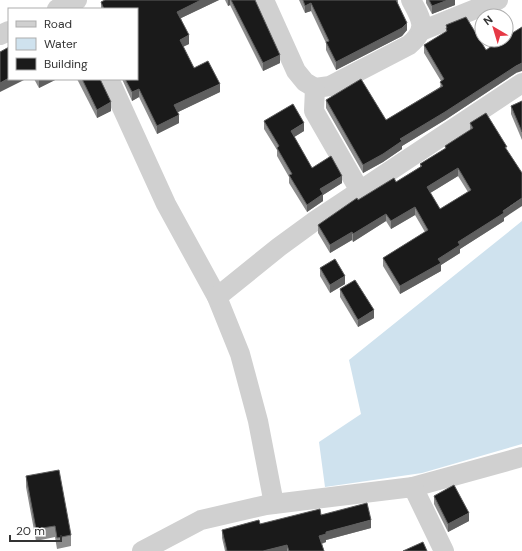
<svg xmlns="http://www.w3.org/2000/svg" width="522" height="551" viewBox="0 0 522 551" font-family="'DM Sans',sans-serif">
<style>
.water{fill:#cfe2ee}
.lines{fill:none;stroke-linecap:round;stroke-linejoin:round}
.minor{stroke:#d0d0d0;stroke-width:20}
.wall{fill:#8c8c8c;fill-rule:evenodd}
.shaded-wall{fill:#5f5f5f}
.building{fill:#1a1a1a;stroke:#5f5f5f;fill-rule:evenodd}
</style>
<rect width="100%" height="100%" fill="#fff"/>
<polygon class="water" points="522,221 522,444 422,473 325,487 319,442 361,414 349,360"/>
<g class="lines">
<g class="minor">
<path d="M264,0L296,71L305,82L315,88L330,86L409,45C428,29 422,20 411,0"/>
<polyline points="57,9 77,0"/>
<polyline points="421,31 498,0"/>
<polyline points="0,35 9,31"/>
<polyline points="109,79 166,204 217,297 240,354 258,421 274,504"/>
<polyline points="315,88 314,111 360,191"/>
<polyline points="217,297 279,247 316,220 522,83"/>
<polyline points="413,487 522,457"/>
<polyline points="142,551 201,520 266,505 413,487 444,551"/>
</g>
</g>
<g class="wall">
<polygon points="105,0 219,0 181,18 189,44 183,47 194,68 220,92 178,112 179,123 157,134 139,97 132,101 122,79 137,79 137,9 101,9 101,2"/>
<polygon points="225,0 255,0 280,63 263,71 230,5 228,6"/>
<polygon points="299,0 398,0 398,4 407,30 402,36 336,70 326,50 326,43 311,11 305,13"/>
<polygon points="426,0 455,0 455,5 432,14 426,3"/>
<polygon points="446,25 486,50 516,73 445,120 402,146 402,149 383,162 363,173 326,108 326,100 386,120 440,87 441,81 424,53 424,45 446,32"/>
<polygon points="34,79 57,79 39,88"/>
<polygon points="77,79 100,79 111,111 97,118"/>
<polygon points="522,101 522,140 511,114 511,106"/>
<path d="M486,113L504,218V221L460,249V253L441,265V271L400,294L383,266V258L425,232L415,215L391,229L386,221L353,242L352,240L330,253L318,233V225L358,200L396,182L420,167V164L445,149V146L470,130V123ZM458,176L468,192L440,209L430,193Z"/>
<polygon points="264,121 304,131 294,137 312,168 342,183 323,195 323,201 307,212 289,183 289,177 277,156 277,150 264,129"/>
<polygon points="320,268 345,284 330,293 320,276"/>
<polygon points="340,289 374,318 358,327 340,297"/>
<polygon points="26,476 71,535 71,546 57,549 55,537 36,541 26,487"/>
<polygon points="434,496 469,521 448,532 434,504"/>
<polygon points="321,515 371,528 326,540 326,542 322,544 324,551 225,551 222,538 222,530"/>
</g>
<g class="shaded-wall">
<polygon points="201,0 219,0 177,20 177,12"/>
<polygon points="228,0 230,0 230,5 228,6"/>
<polygon points="448,0 455,0 455,5 432,14 432,6"/>
<polygon points="311,3 311,11 305,13 305,6"/>
<polygon points="407,23 407,30 402,36 336,70 336,62"/>
<polygon points="189,35 189,44 180,48 180,40"/>
<polygon points="280,55 280,63 263,71 263,63"/>
<polygon points="522,63 522,71 516,73 445,120 402,146 402,149 383,162 363,173 363,165 400,139 516,66"/>
<polygon points="9,78 9,79 26,79 0,92 0,83"/>
<polygon points="39,79 57,79 39,88"/>
<polygon points="220,84 220,92 174,114 174,105"/>
<polygon points="139,89 139,97 132,101 132,92"/>
<polygon points="111,102 111,111 97,118 97,110"/>
<polygon points="179,115 179,123 157,134 157,126"/>
<polygon points="304,123 304,131 291,139 291,131"/>
<polygon points="458,168 458,176 427,195 427,187"/>
<polygon points="342,176 342,183 323,195 323,201 307,212 307,205 320,189"/>
<polygon points="522,198 522,206 504,218 504,221 460,249 460,253 441,265 441,271 400,294 400,286 438,259 458,242"/>
<polygon points="415,207 415,215 391,229 391,221"/>
<polygon points="386,214 386,221 353,242 353,234"/>
<polygon points="352,232 352,240 330,253 330,245"/>
<polygon points="345,276 345,284 330,293 330,285"/>
<polygon points="374,310 374,318 358,327 358,320"/>
<polygon points="469,513 469,521 448,532 448,524"/>
<polygon points="371,520 371,528 326,540 326,542 319,544 319,536 326,532"/>
<polygon points="287,545 287,551 263,551"/>
</g>
<g class="building">
<polygon points="105,0 201,0 177,12 189,35 180,40 194,68 208,61 220,84 174,105 179,115 157,126 139,89 132,92 125,79 137,79 137,9 104,9 101,2"/>
<polygon points="231,0 255,0 280,55 263,63"/>
<polygon points="303,0 396,0 407,23 402,28 336,62 326,42 329,41 311,3 305,6"/>
<polygon points="429,0 448,0 432,6"/>
<polygon points="466,17 486,50 501,40 506,40 506,37 522,27 522,63 516,66 445,112 400,139 402,141 383,154 363,165 326,100 361,79 386,120 443,86 440,82 444,79 424,45 447,31 446,28 447,28 446,25"/>
<polygon points="9,47 9,78 0,83 0,52"/>
<polygon points="82,79 100,79 111,102 97,110"/>
<polygon points="522,101 522,132 511,106"/>
<polygon points="293,104 304,123 291,131 312,168 331,156 342,176 320,189 323,194 307,205 289,175 292,174 277,148 279,146 264,121"/>
<path d="M486,113L507,147H505L522,173V198L503,211L504,213L458,242L460,245L438,259L441,263L400,286L383,258L428,230L415,207L391,221L386,214L353,234L352,232L330,245L318,225L357,198L358,200L394,178L396,182L422,166L420,164L446,148L445,146L473,128L470,123ZM458,168L471,190L440,209L427,187Z"/>
<polygon points="335,259 345,276 330,285 320,268"/>
<polygon points="355,280 374,310 358,320 340,289"/>
<polygon points="59,470 71,535 57,538 55,526 36,529 26,476"/>
<polygon points="454,485 469,513 448,524 434,496"/>
<polygon points="367,503 371,520 326,532 326,534 319,536 324,551 289,551 287,545 263,551 227,551 222,530 259,520 260,524 320,509 321,515"/>
<polygon points="423,542 427,551 403,551"/>
</g>
<rect x="8" y="8" width="130" height="72" fill="#ffffff" stroke="#adadad"/>
<rect x="16" y="21" width="20" height="6" fill="#d0d0d0" stroke="#adadad"/>
<text x="44" y="28" font-size="12" fill="#333333">Road</text>
<rect x="16" y="38" width="20" height="12" fill="#cfe2ee" stroke="#adadad"/>
<text x="44" y="48" font-size="12" fill="#333333">Water</text>
<rect x="16" y="58" width="20" height="12" fill="#1a1a1a" stroke="#adadad"/>
<text x="44" y="68" font-size="12" fill="#333333">Building</text>
<g transform="translate(494 28) rotate(322)"><circle r="19" fill="#ffffff" stroke="#adadad"/>
<path d="M0-3L7 15L0 10L-7 15Z" fill="#e63946"/>
<text y="-6" font-size="11" font-weight="bold" text-anchor="middle" fill="#333333">N</text>
</g>
<path d="M10 535v6h51v-6" fill="none" stroke="#333333" stroke-width="2"/>
<text x="16" y="535" font-size="12" fill="#333333" stroke="#ffffff" stroke-width="3" paint-order="stroke">20 m</text>
</svg>
